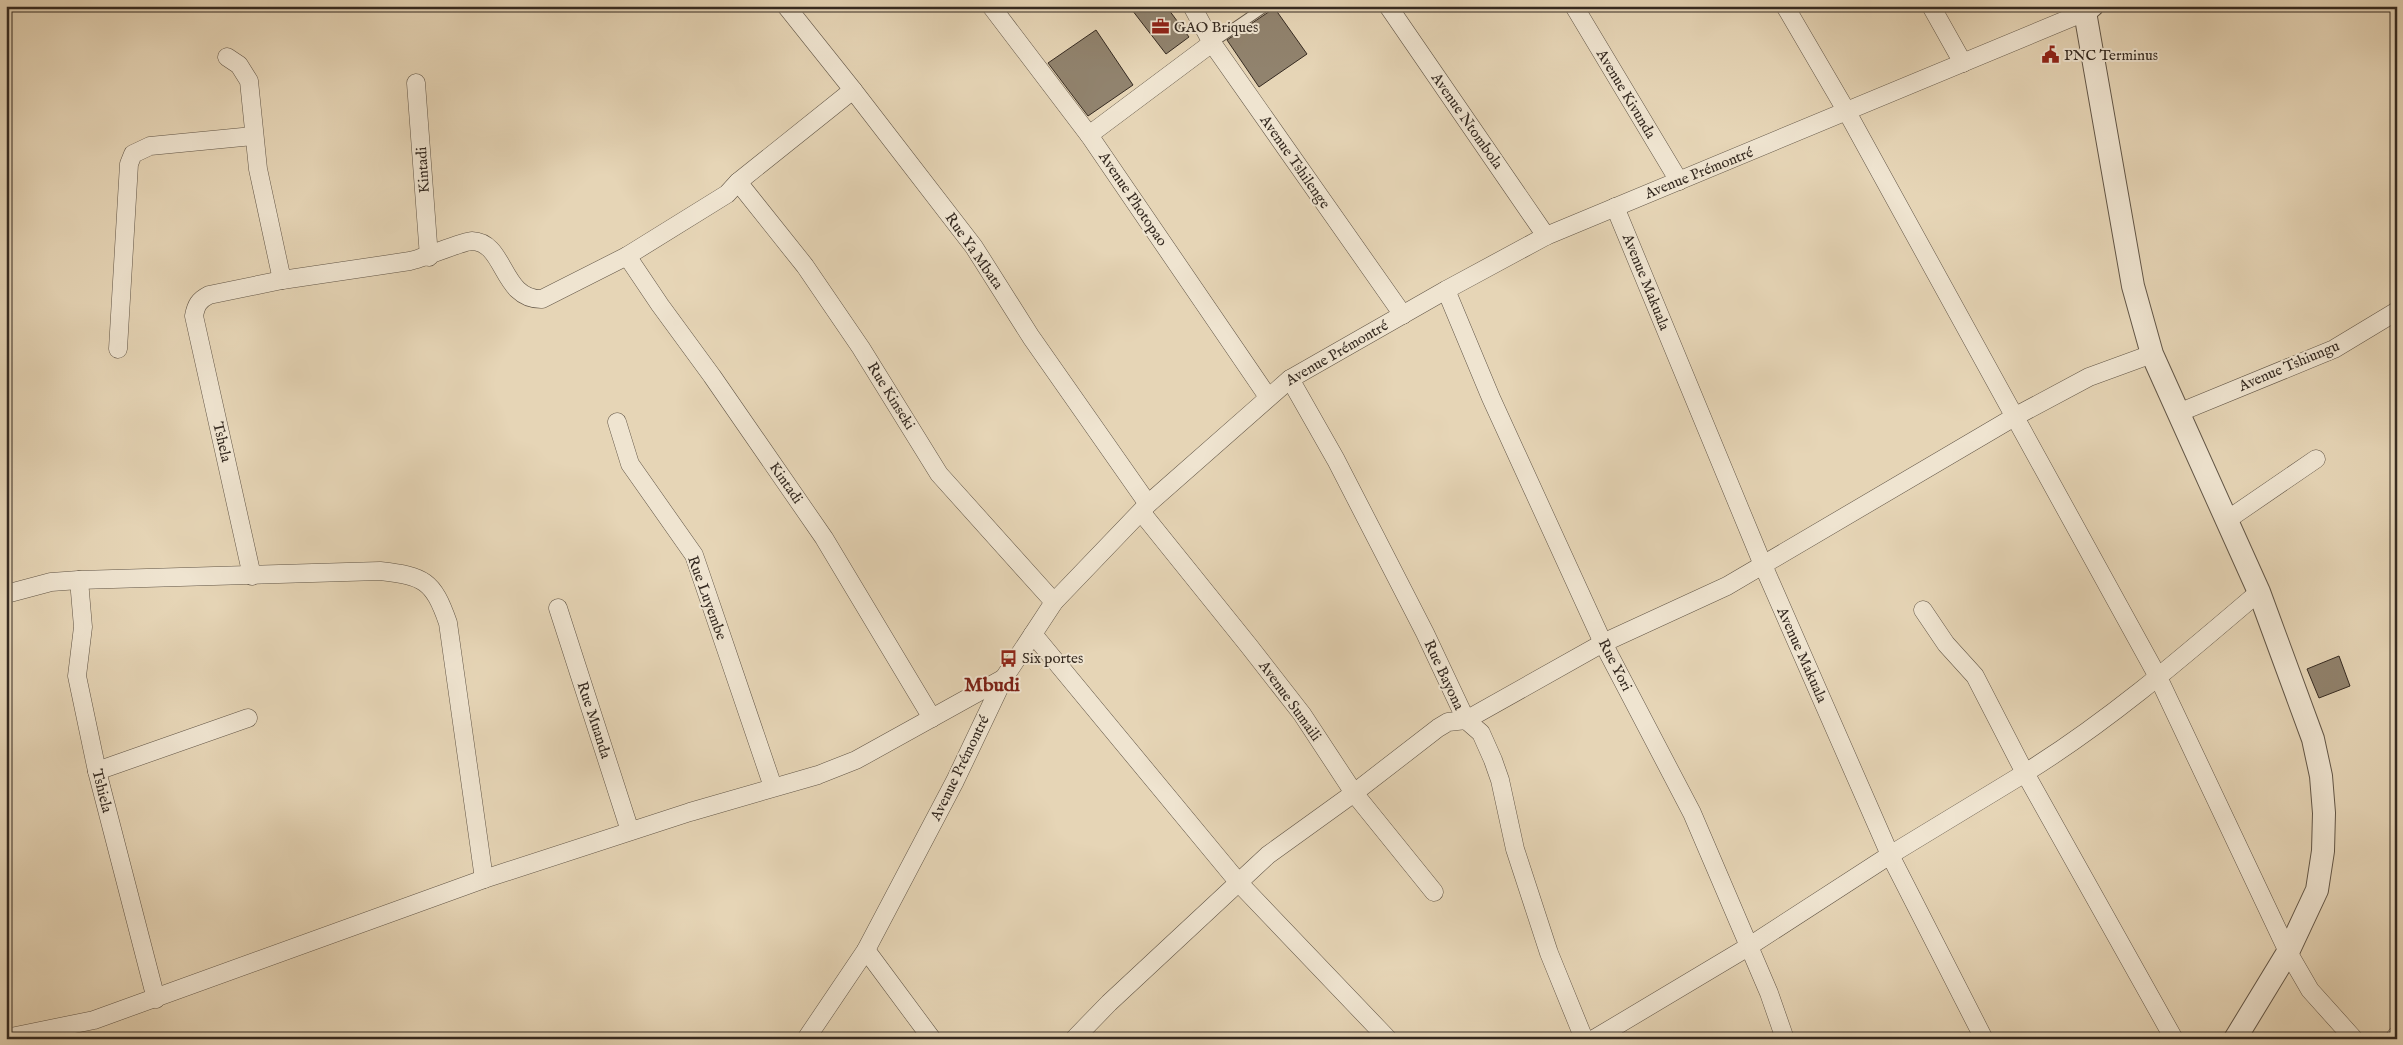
<svg xmlns="http://www.w3.org/2000/svg" width="2403" height="1045" viewBox="0 0 2403 1045" font-family="'IM FELL English',serif">
<style>
.building{fill:#91836e;stroke:#352a21}
.lines{fill:none;stroke-linecap:round;stroke-linejoin:round}
.service-casing{stroke:#615546;stroke-width:11}
.minor-casing{stroke:#615546;stroke-width:19}
.tertiary-casing{stroke:#615546;stroke-width:24}
.service{stroke:#efe4d0;stroke-width:9}
.minor{stroke:#efe4d0;stroke-width:18}
.tertiary{stroke:#efe4d0;stroke-width:22}
.labels{text-anchor:middle;dominant-baseline:central;stroke-width:4;stroke-linejoin:round;paint-order:stroke}
.poi-label{font-size:15px;fill:#352a21;stroke:#efe4d0;text-anchor:start}
.street-label{font-size:15px;fill:#352a21;stroke:#efe4d0}
.district-label{font-size:20px;font-weight:bold;fill:#7a1f14;stroke:#efe4d0}
</style>
<rect width="100%" height="100%" fill="#e6d5b6"/>
<filter id="stains"><feTurbulence type="fractalNoise" baseFrequency=".004" numOctaves="4"/><feColorMatrix values="0 0 0 0 .2 0 0 0 0 .09 0 0 0 0 .02 0 0 0 .5 -.17"/></filter>
<radialGradient id="worn" r=".72"><stop offset=".6" stop-color="#630" stop-opacity="0"/><stop offset="1" stop-color="#630" stop-opacity=".3"/></radialGradient>
<g class="building">
<polygon points="1129,6 1166,6 1189,37 1166,54"/>
<polygon points="1273,6 1307,54 1259,87 1227,40 1270,11"/>
<polygon points="1096,30 1133,85 1088,116 1048,63"/>
<polygon points="2339,656 2350,686 2319,698 2307,669"/>
</g>
<g class="lines">
<defs>
<polyline id="service" points="1212,43 1266,6"/>
<g id="minor">
<polyline points="786,6 853,90 974,247 1031,337 1148,504"/>
<polyline points="991,6 1089,135 1268,397"/>
<polyline points="1192,6 1212,43 1403,315"/>
<polyline points="1388,6 1546,236"/>
<polyline points="1574,6 1679,181"/>
<polyline points="1785,6 1847,112 2158,677 2288,952 2310,990 2354,1039"/>
<polyline points="1931,6 1963,63"/>
<path d="M227,57L239,65L249,81L258,169L282,280L410,261C424,258 463,241 472,241C506,242 501,300 542,299L627,256L727,194L738,182L853,90"/>
<polyline points="416,83 429,257"/>
<polyline points="1089,135 1212,43"/>
<polyline points="738,182 805,266 861,348 939,474 1054,602"/>
<polyline points="1615,207 1763,565 1890,855 2025,773 1975,676 1946,644 1923,610"/>
<polyline points="627,256 660,305 712,376 824,538 932,718"/>
<polyline points="1446,290 1491,398 1603,643 1692,813 1769,993 1785,1039"/>
<polyline points="118,349 129,164 133,154 150,146 253,136"/>
<polyline points="1290,379 1336,460 1425,633 1466,720 1481,733 1493,760 1500,780 1515,849 1549,953 1584,1039"/>
<polyline points="2178,413 2334,349 2397,311"/>
<polyline points="617,422 630,464 694,555 773,787"/>
<polyline points="1142,513 1249,646 1302,714 1354,793 1434,892"/>
<polyline points="2227,520 2316,459"/>
<path d="M252,576L194,316C196,305 199,300 209,295L282,280"/>
<polyline points="79,580 83,627 77,676 97,771 156,999"/>
<path d="M6,594L51,582L79,580L380,571C424,576 433,580 448,623L484,879"/>
<polyline points="558,608 630,831"/>
<polyline points="1033,634 1239,883 1388,1039"/>
<polyline points="97,771 248,718"/>
<polyline points="866,950 932,1039"/>
<polyline points="6,1038 94,1020 484,879 690,812 818,775 856,760 1004,678"/>
<polyline points="806,1039 866,950 955,781 1004,678 1054,602 1148,504 1290,379 1446,290 1546,236 2085,12"/>
<polyline points="1074,1039 1109,1003 1268,855 1354,793 1438,728 1448,722 1466,720 1603,643 1727,586 2016,416 2089,377 2152,354"/>
<polyline points="1594,1039 1748,947 1890,855 1984,1039"/>
<path d="M2174,1039L2025,773C2109,721 2184,656 2259,592"/>
<polyline points="2394,1039 2397,1035"/>
</g>
<polyline id="tertiary" points="2092,6 2085,12 2133,286 2152,354 2259,592 2313,739 2321,776 2324,813 2323,851 2317,890 2288,952 2235,1039"/>
</defs>
<use href="#service" class="service-casing"/>
<use href="#minor" class="minor-casing"/>
<use href="#tertiary" class="tertiary-casing"/>
<use href="#service" class="service"/>
<use href="#minor" class="minor"/>
<use href="#tertiary" class="tertiary"/>
</g>
<defs>
<symbol id="office-bare" viewBox="-9 -9 18 18"><path d="M-6-3h4V-5.5h4V-3h4V5H-6ZM-1-4.5V-3h2v-1.5ZM-6 0V1H6V0Z" fill="#8f2418" stroke="#efe4d0" stroke-width="2.5" paint-order="stroke"/></symbol>
<symbol id="civic-bare" viewBox="-9 -9 18 18"><path d="M-.6-6.5H3V-4.5H.6V-3L4-1V1h2V6H-6V1h2V-1L-.6-3ZM-1.2 2.5V6h2.4V2.5Z" fill="#8f2418" stroke="#efe4d0" stroke-width="2.5" paint-order="stroke"/></symbol>
<symbol id="bus-bare" viewBox="-9 -9 18 18"><path d="M-5-6H5V4H4V6H2V4H-2V6H-4V4H-5ZM-3.5-4V0h7V-4ZM-3.5 1.2v1.5H-2V1.2ZM2 1.2v1.5H3.5V1.2Z" fill="#8f2418" stroke="#efe4d0" stroke-width="2.5" paint-order="stroke"/></symbol>
</defs>
<g fill-rule="evenodd">
<use href="#office-bare" x="1148" y="14" width="25" height="25"/>
<use href="#civic-bare" x="2038" y="42" width="25" height="25"/>
<use href="#bus-bare" x="996" y="646" width="25" height="25"/>
</g>
<g class="labels">
<g class="poi-label">
<text x="1174" y="27">GAO Briques</text>
<text x="2064" y="55">PNC Terminus</text>
<text x="1022" y="658">Six portes</text>
</g>
<g class="street-label">
<text transform="translate(1626 94) rotate(59)">Avenue Kivunda</text>
<text transform="translate(1467 121) rotate(55)">Avenue Ntombola</text>
<text transform="translate(1295 162) rotate(55)">Avenue Tshilenge</text>
<text transform="translate(423 170) rotate(-94)">Kintadi</text>
<text transform="translate(1699 173) rotate(-22)">Avenue Prémontré</text>
<text transform="translate(1133 199) rotate(56)">Avenue Photopao</text>
<text transform="translate(974 251) rotate(55)">Rue Ya Mbata</text>
<text transform="translate(1646 282) rotate(68)">Avenue Makuala</text>
<text transform="translate(1337 353) rotate(-30)">Avenue Prémontré</text>
<text transform="translate(2289 366) rotate(-23)">Avenue Tshiungu</text>
<text transform="translate(891 396) rotate(58)">Rue Kinseki</text>
<text transform="translate(222 442) rotate(77)">Tshela</text>
<text transform="translate(786 483) rotate(55)">Kintadi</text>
<text transform="translate(707 598) rotate(70)">Rue Luyembe</text>
<text transform="translate(1802 655) rotate(66)">Avenue Makuala</text>
<text transform="translate(1615 665) rotate(63)">Rue Yori</text>
<text transform="translate(1444 675) rotate(65)">Rue Bayona</text>
<text transform="translate(1290 701) rotate(54)">Avenue Sumaili</text>
<text transform="translate(594 720) rotate(72)">Rue Muanda</text>
<text transform="translate(960 768) rotate(-64)">Avenue Prémontré</text>
<text transform="translate(102 791) rotate(76)">Tshiela</text>
</g>
<g class="district-label">
<text x="992" y="685">Mbudi</text>
</g>
</g>
<rect width="2403" height="1045" fill="none" stroke="#e6d5b6" stroke-width="25"/>
<rect x="8" y="8" width="2388" height="1030" fill="none" stroke="#352a21" stroke-width="2.5"/>
<rect x="12" y="12" width="2378" height="1020" fill="none" stroke="#352a21"/>
<rect width="100%" height="100%" filter="url(#stains)"/>
<rect width="100%" height="100%" fill="url(#worn)"/>
</svg>
